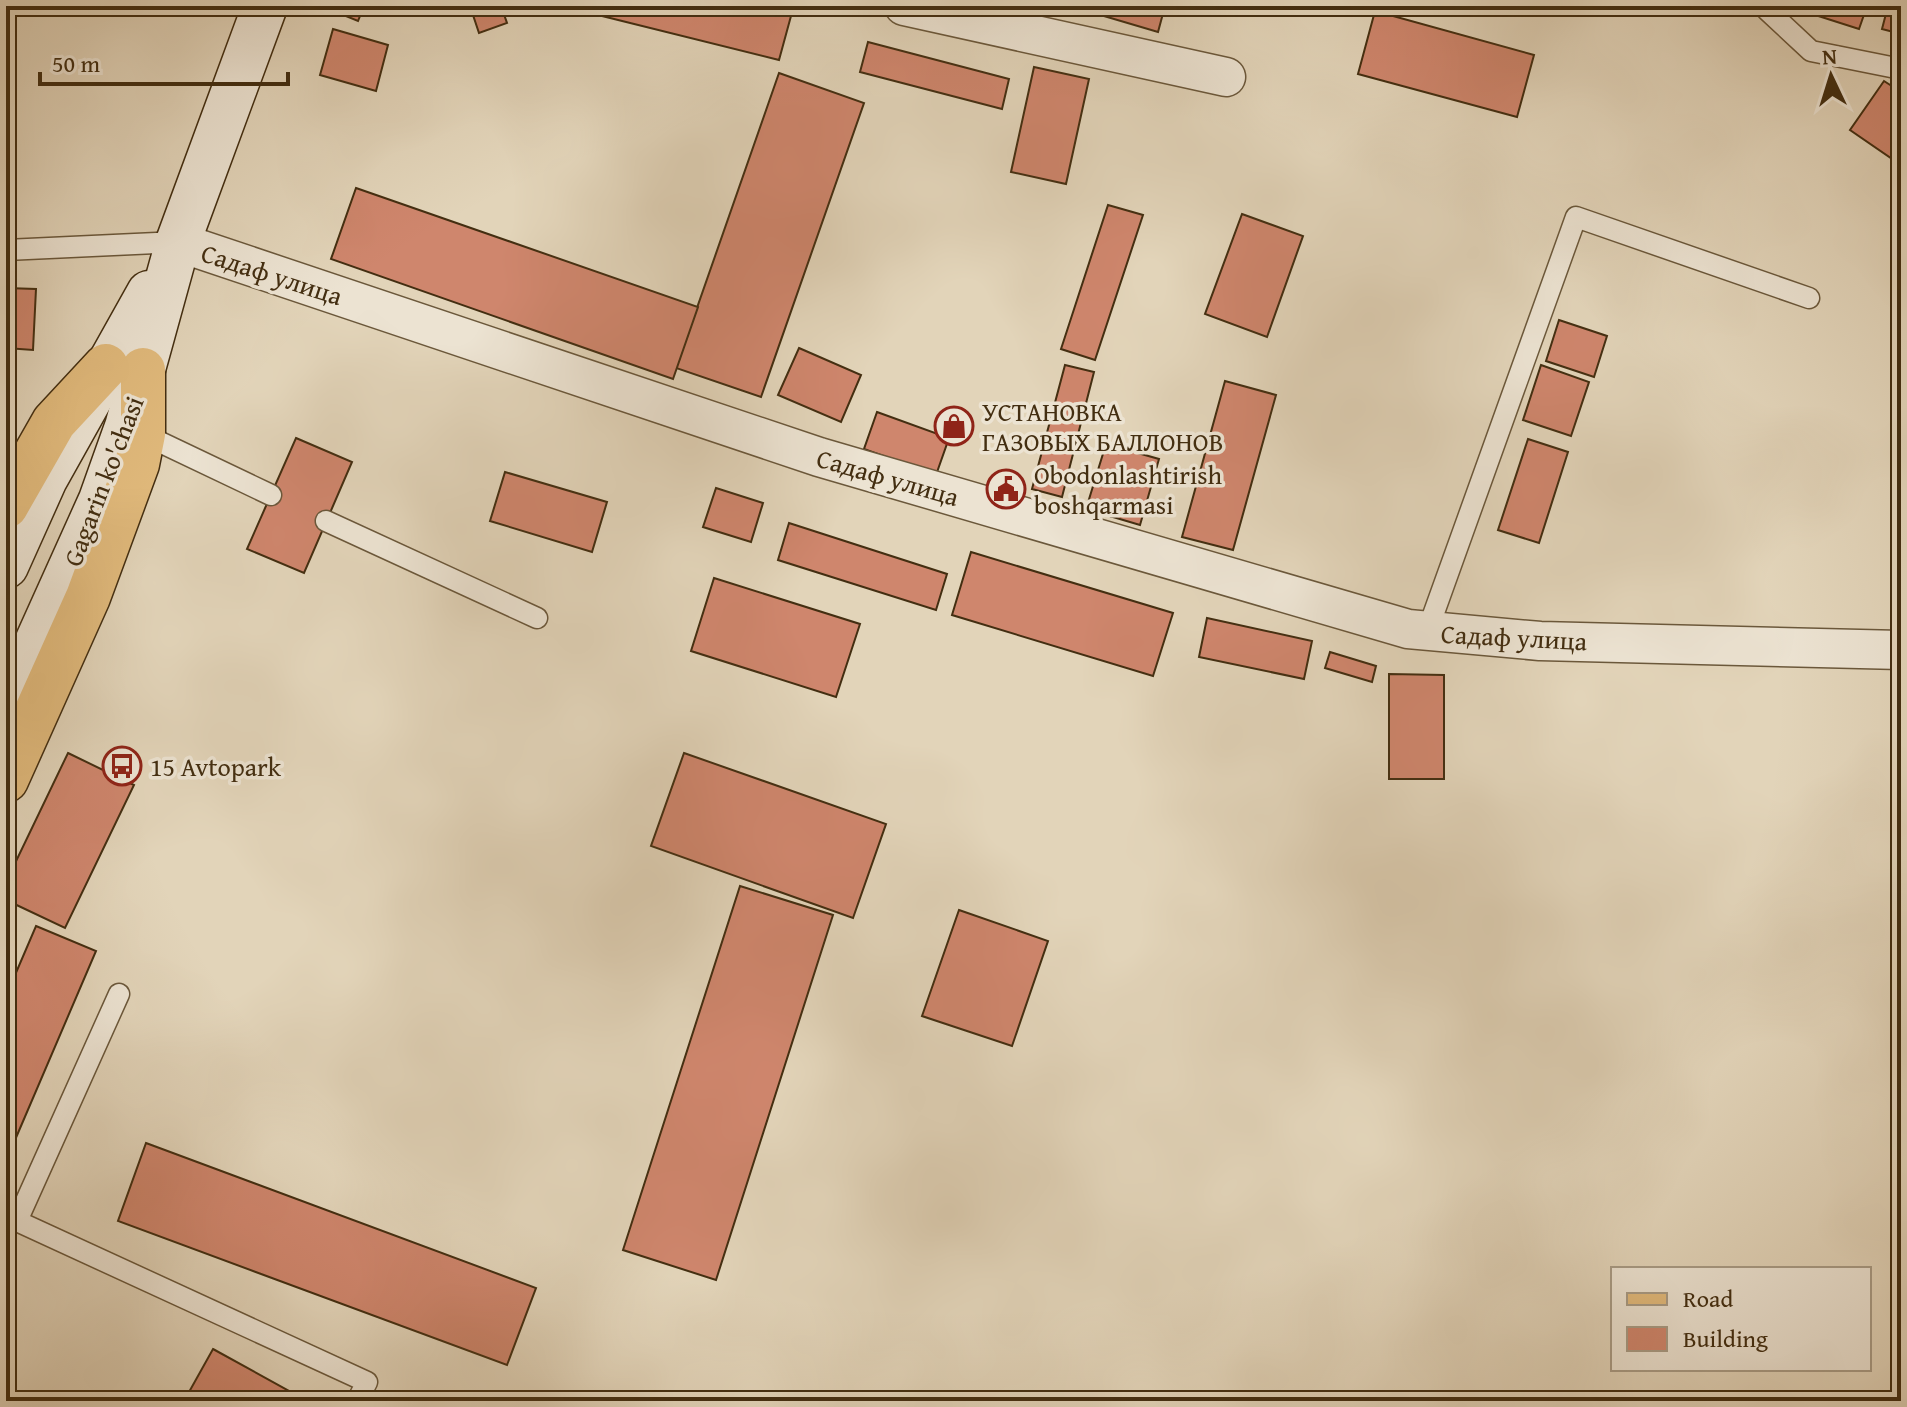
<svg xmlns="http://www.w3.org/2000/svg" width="1907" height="1407" viewBox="0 0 1907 1407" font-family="'Gentium Book Plus',serif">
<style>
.building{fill:#cf866d;stroke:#432e11;stroke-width:2}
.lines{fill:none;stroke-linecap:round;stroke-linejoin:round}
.lane-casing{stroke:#6b583b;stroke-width:23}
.street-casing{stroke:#6b583b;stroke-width:41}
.secondary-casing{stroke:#432e11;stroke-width:47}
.primary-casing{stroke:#432e11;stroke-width:47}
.lane{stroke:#ece3d2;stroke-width:20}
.street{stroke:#ece3d2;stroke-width:38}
.secondary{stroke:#ece3d2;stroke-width:44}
.primary{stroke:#e1ba7c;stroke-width:44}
.labels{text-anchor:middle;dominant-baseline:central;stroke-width:7;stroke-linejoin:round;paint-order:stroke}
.street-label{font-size:26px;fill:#432e11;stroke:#ece3d2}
.poi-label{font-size:26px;fill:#432e11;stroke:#ece3d2;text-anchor:start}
</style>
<rect width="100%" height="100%" fill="#e2d4b9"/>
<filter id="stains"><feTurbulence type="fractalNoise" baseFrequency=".0025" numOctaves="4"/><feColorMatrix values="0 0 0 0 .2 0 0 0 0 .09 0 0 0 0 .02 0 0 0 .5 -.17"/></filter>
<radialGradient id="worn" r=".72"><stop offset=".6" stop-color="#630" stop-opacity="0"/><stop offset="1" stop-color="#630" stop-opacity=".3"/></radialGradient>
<g class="building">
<polygon points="333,6 364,6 358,21 331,10"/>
<polygon points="470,6 501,6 507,23 479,33"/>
<polygon points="605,6 752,6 791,16 779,60 602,16"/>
<polygon points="1070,6 1165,6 1158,32"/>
<polygon points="1787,6 1867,6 1859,29"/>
<polygon points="1888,6 1901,6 1901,34 1882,29"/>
<polygon points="1375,11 1534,55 1517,117 1358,74"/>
<polygon points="333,29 388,45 376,91 320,75"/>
<polygon points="868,42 1009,79 1002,109 860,72"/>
<polygon points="1034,67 1089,79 1066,184 1011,172"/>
<polygon points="779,73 864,103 761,397 676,368"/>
<polygon points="1884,81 1901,92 1901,165 1850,130"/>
<polygon points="356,188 698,307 673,379 331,259"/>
<polygon points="1108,205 1143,215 1095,360 1061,349"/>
<polygon points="1242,214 1303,236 1267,337 1205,314"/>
<polygon points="6,288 36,289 33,350 6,348"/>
<polygon points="1559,320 1607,336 1594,377 1546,361"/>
<polygon points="799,348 861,375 841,422 778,395"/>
<polygon points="1065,365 1094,372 1062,497 1032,489"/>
<polygon points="1541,365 1589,382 1571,436 1523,420"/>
<polygon points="1225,381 1276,395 1233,550 1182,537"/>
<polygon points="877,412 949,438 936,475 864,449"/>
<polygon points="296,438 352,462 304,573 247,549"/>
<polygon points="1528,439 1568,452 1539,543 1498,530"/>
<polygon points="1106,444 1159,459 1140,525 1086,509"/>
<polygon points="505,472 607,502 592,552 490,521"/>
<polygon points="716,488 763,503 751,542 703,527"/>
<polygon points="789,523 947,574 936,610 778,560"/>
<polygon points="971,552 1173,613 1153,676 952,615"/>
<polygon points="714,578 860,624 836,697 691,651"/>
<polygon points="1207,618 1312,641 1304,679 1199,657"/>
<polygon points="1330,652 1376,666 1372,682 1325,668"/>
<polygon points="1389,674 1444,675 1444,779 1389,779"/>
<polygon points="68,753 134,785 65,928 6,900 6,882"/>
<polygon points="684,753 886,824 853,918 651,846"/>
<polygon points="740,886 833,915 716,1280 623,1250"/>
<polygon points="959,910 1048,941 1012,1046 922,1016"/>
<polygon points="36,926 96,951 6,1161 6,996"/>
<polygon points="146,1143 536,1288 507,1365 118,1221"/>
<polygon points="213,1349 302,1398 300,1401 184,1401"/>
</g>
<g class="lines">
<defs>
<g id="lane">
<polyline points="1768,6 1767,10 1811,51 1901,69"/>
<polyline points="6,250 178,242"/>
<polyline points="143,434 271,495"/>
<polyline points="326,521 537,618"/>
<polyline points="1427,632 1576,217 1809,298"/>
<polyline points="6,1216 367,1382 357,1401"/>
<polyline points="17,1221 119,994"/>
</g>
<g id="street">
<polyline points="904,6 1226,77"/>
<polyline points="178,242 819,457 1408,629 1540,641 1901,650"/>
</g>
<g id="secondary">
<polyline points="6,566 45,479 149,293"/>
<polyline points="6,711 101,500 127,427 178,242 265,6"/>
</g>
<g id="primary">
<polyline points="6,506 54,422 106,366"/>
<polyline points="6,780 88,597 137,464 143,434 143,370"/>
</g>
</defs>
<use href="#lane" class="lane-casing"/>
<use href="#street" class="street-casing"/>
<use href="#secondary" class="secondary-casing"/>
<use href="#primary" class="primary-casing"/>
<use href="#lane" class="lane"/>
<use href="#street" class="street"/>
<use href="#secondary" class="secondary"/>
<use href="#primary" class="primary"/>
</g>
<defs>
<symbol id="shop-ring" viewBox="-11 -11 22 22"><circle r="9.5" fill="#ece3d2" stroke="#8f2418" stroke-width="1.5"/><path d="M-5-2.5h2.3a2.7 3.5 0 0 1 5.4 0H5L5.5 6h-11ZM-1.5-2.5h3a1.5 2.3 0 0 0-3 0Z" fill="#8f2418"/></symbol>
<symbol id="civic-ring" viewBox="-11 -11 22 22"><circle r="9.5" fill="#ece3d2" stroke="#8f2418" stroke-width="1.5"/><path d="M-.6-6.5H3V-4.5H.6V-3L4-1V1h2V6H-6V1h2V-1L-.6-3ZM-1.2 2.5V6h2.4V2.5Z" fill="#8f2418"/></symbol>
<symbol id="bus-ring" viewBox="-11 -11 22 22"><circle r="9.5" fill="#ece3d2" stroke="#8f2418" stroke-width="1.5"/><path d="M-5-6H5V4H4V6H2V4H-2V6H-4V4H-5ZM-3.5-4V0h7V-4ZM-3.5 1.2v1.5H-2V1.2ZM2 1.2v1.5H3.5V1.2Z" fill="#8f2418"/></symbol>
</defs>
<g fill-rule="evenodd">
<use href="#shop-ring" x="932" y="404" width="44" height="44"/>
<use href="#civic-ring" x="984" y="467" width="44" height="44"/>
<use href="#bus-ring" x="100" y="744" width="44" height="44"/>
</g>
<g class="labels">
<g class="street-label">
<text transform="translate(272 274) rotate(18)">Садаф улица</text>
<text transform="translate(888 477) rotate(16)">Садаф улица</text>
<text transform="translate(103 481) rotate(-69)">Gagarin ko'chasi</text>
<text transform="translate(1514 637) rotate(3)">Садаф улица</text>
</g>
<g class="poi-label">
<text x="982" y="411">УСТАНОВКА<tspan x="982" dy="30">ГАЗОВЫХ БАЛЛОНОВ</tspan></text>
<text x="1034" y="474">Obodonlashtirish<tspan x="1034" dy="30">boshqarmasi</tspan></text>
<text x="150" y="766">15 Avtopark</text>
</g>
</g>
<rect width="1907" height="1407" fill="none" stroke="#e2d4b9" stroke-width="32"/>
<rect x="8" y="8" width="1891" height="1391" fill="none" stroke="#432e11" stroke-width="4"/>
<rect x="16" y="16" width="1875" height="1375" fill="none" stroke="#432e11" stroke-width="2"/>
<rect x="1611" y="1267" width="260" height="104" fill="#ece3d2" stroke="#a89b85" stroke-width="2"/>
<rect x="1627" y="1293" width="40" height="12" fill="#e1ba7c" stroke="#a89b85" stroke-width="2"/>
<text x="1683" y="1307" font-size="24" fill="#432e11">Road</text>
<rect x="1627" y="1327" width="40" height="24" fill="#cf866d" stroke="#a89b85" stroke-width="2"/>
<text x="1683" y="1347" font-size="24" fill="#432e11">Building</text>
<g transform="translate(1831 76) rotate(356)" stroke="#ece3d2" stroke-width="6" paint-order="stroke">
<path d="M0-6L14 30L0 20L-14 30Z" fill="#432e11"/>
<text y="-12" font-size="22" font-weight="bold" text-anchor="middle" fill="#432e11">N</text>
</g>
<path d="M40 72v12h248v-12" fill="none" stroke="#432e11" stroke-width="4"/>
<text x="52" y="72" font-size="24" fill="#432e11" stroke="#ece3d2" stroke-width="6" paint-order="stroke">50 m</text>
<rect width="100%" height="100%" filter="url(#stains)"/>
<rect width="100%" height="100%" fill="url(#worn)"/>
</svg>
